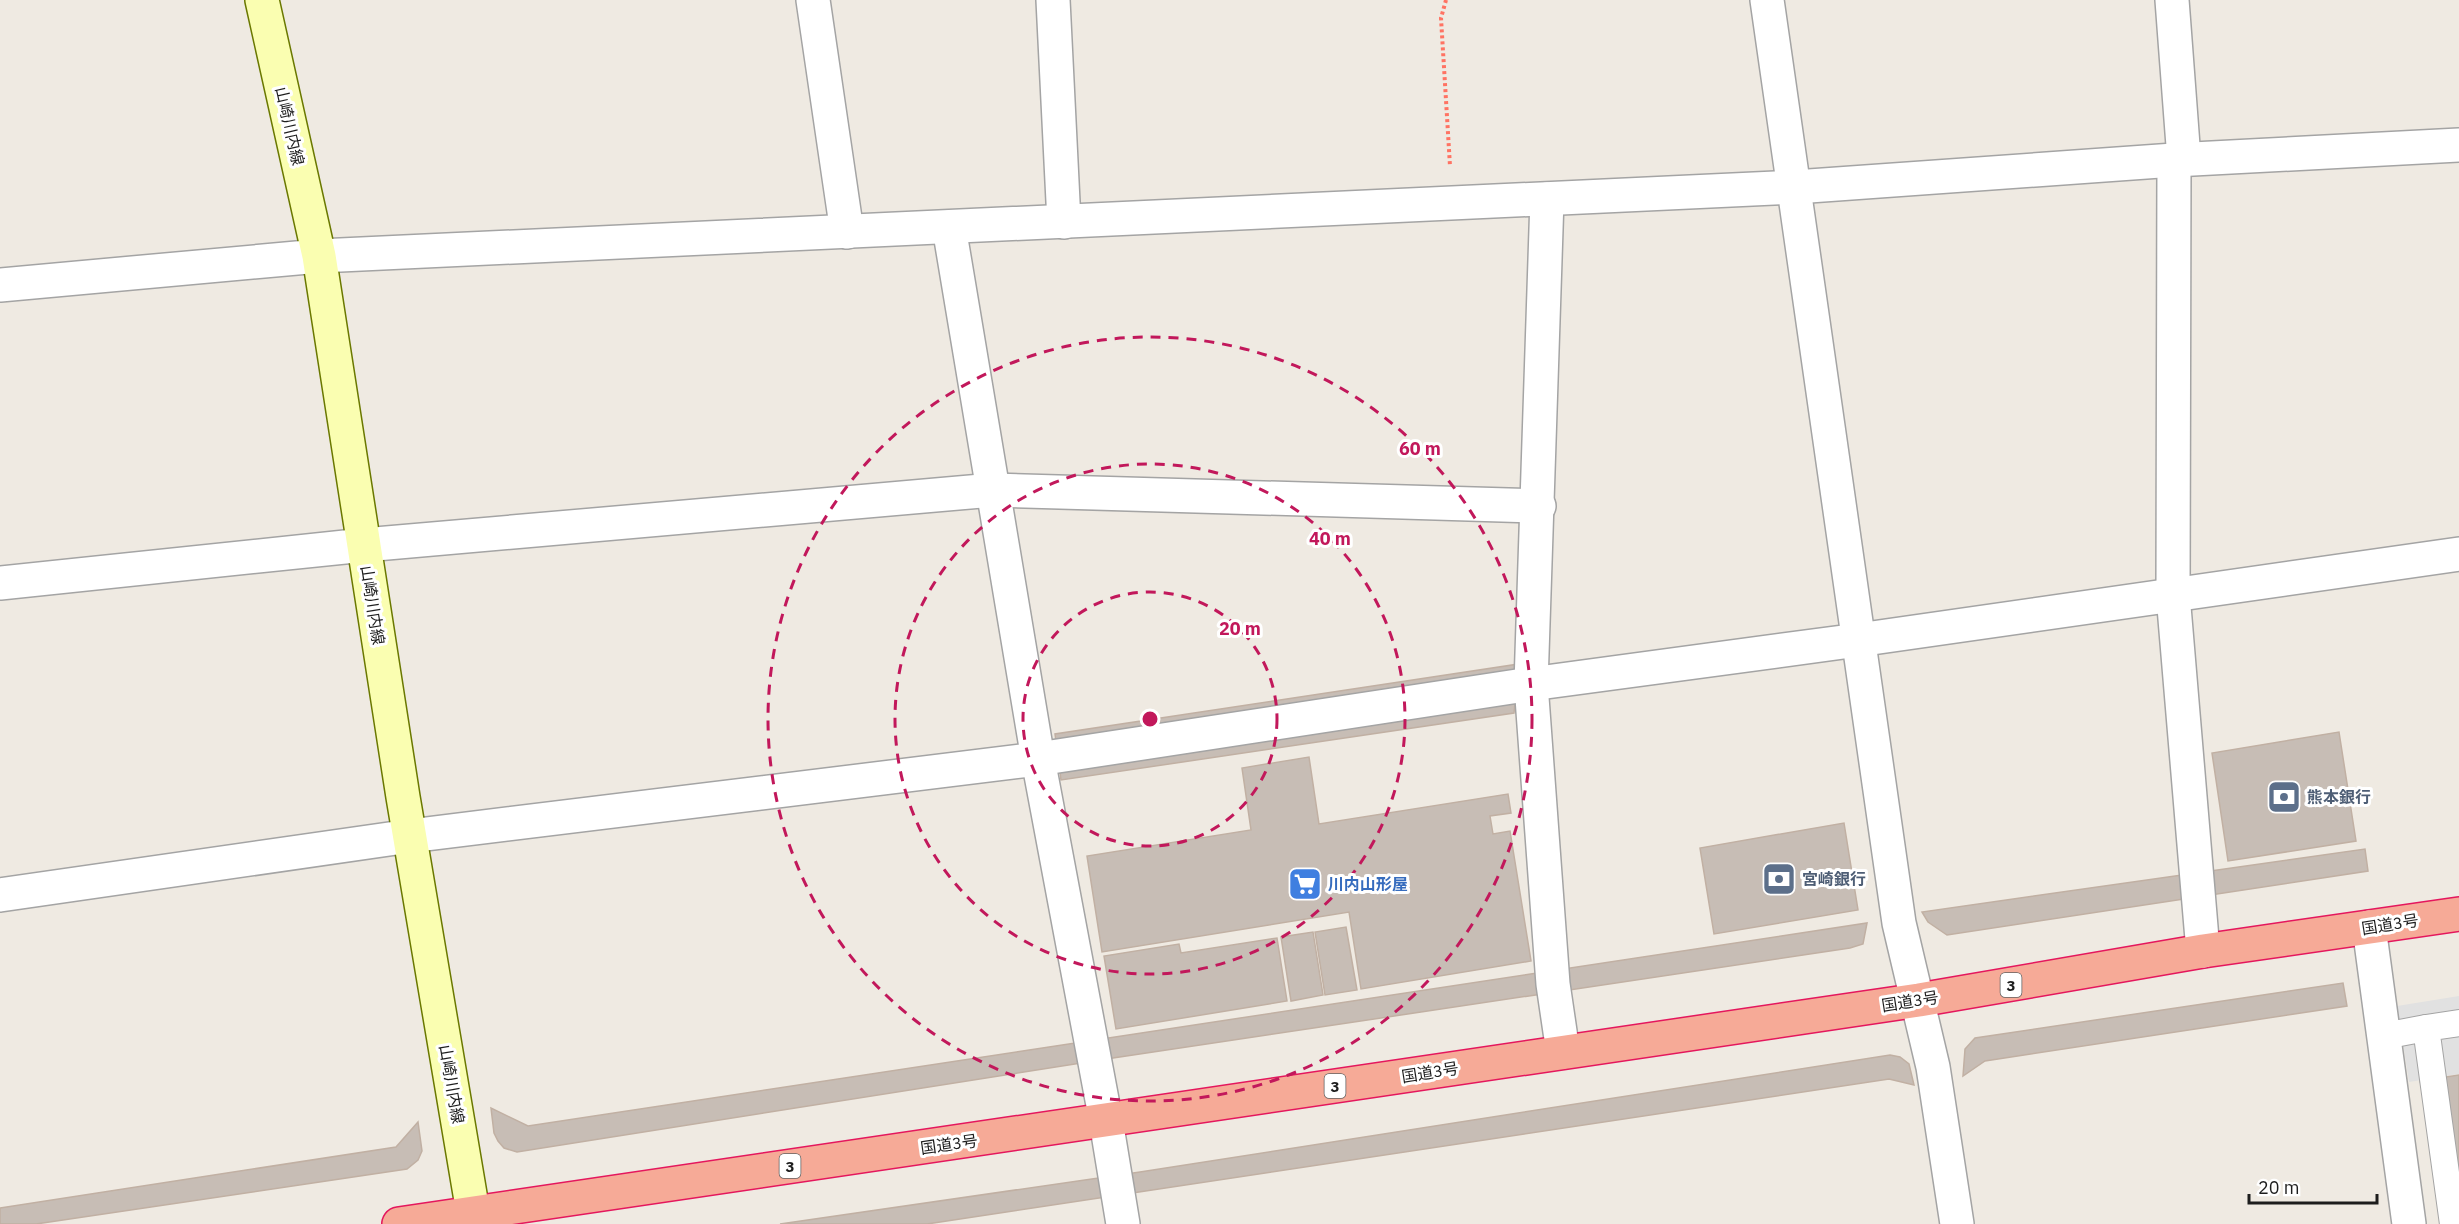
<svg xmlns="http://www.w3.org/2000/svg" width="2459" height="1224" viewBox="0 0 2459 1224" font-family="'IBM Plex Sans','Noto Sans JP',sans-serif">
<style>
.parking{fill:#e1e1e1}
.building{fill:#c7bdb5;stroke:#c1b0a3;stroke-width:1.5}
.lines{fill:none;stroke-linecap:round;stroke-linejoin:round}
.service-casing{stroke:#a4a4a4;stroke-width:28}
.minor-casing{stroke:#a4a4a4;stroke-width:36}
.tertiary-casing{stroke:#a4a4a4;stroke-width:36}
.secondary-casing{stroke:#6a7800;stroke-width:36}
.trunk-casing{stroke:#e4175d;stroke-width:36}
.path{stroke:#ff7363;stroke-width:4;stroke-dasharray:3 3;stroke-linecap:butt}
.service{stroke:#fff;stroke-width:26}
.minor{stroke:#fff;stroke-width:33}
.tertiary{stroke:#fff;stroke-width:33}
.secondary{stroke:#fafeb1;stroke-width:33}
.trunk{stroke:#f6aa97;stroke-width:33}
.ring{fill:none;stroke:#c2185b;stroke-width:3;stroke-dasharray:10 8}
.labels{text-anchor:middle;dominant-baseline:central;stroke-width:6;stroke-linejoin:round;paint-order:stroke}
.shield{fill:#fff;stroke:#616161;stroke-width:1.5}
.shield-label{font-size:15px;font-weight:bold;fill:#1d1d1d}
.street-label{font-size:16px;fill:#1d1d1d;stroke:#fff}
.service-label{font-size:16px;font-weight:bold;fill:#4e5e75;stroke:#fff;text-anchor:start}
.shop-label{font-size:16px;font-weight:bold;fill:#366cbe;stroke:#fff;text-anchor:start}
.centre{fill:#c2185b;stroke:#fff;stroke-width:3}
.ring-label{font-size:18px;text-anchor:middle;font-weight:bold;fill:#c2185b;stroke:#fff;stroke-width:6;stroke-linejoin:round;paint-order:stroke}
</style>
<rect width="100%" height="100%" fill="#efeae2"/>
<polygon class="parking" points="2459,996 2459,1074 2409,1082 2397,1006"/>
<g class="building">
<polygon points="1519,664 1514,713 1061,780 1055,734"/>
<polygon points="2339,732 2356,841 2228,861 2212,753"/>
<polygon points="1309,757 1319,824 1508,794 1511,813 1490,816 1493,834 1510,831 1531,961 1361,989 1349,912 1102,952 1087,856 1251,830 1242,768"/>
<polygon points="1844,823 1858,910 1714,934 1700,848"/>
<polygon points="2365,849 2368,871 1947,935 1928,922 1922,912"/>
<polygon points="1867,923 1863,944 1850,948 1113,1058 517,1152 504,1148 498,1141 494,1133 491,1108 528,1126"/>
<polygon points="1346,927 1357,990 1325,995 1315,932"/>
<polygon points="1313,932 1323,995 1291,1001 1281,937"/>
<polygon points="1277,938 1287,1001 1116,1029 1104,956 1179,944 1181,953"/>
<polygon points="2343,983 2347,1006 1985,1061 1963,1076 1965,1049 1975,1038"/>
<polygon points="1890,1055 1900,1057 1909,1064 1914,1085 1889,1079 927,1224 780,1224 1140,1172"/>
<polygon points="2459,1075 2459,1216 2420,1081"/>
<polygon points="418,1122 422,1151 418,1160 407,1169 36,1224 0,1224 0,1208 396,1147"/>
</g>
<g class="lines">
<defs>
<g id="service">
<polyline points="2384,1036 2426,1028"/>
<polyline points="2453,1224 2426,1028 2459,1023"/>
</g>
<g id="minor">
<polyline points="813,0 847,232"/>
<polyline points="1053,0 1064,222"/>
<polyline points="1767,0 1899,923 1933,1067 1957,1224"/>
<polyline points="2172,0 2184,159"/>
<polyline points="2174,160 2173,595 2203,951"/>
<polyline points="1547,199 1531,684 1553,984 1563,1052"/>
<polyline points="949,227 1038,759 1106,1121 1123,1224"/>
<polyline points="0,583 364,545 993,490 1539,506"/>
<polyline points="0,895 410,836 1038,759 1531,684 1858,640 2459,554"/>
<polyline points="2369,927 2409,1224"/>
</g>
<polyline id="tertiary" points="0,285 319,256 1795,187 2174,160 2459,145"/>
<polyline id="secondary" points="262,0 319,256 403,797 473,1212"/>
<polyline id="trunk" points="399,1224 1919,1000 2203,951 2459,914"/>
</defs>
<use href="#service" class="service-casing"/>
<use href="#minor" class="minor-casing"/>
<use href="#tertiary" class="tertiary-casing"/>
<use href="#secondary" class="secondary-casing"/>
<use href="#trunk" class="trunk-casing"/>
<polyline class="path" points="1446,0 1441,18 1450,166"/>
<use href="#service" class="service"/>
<use href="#minor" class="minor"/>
<use href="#tertiary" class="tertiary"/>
<use href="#secondary" class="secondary"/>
<use href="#trunk" class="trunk"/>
</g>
<g class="ring">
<circle cx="1150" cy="719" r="127"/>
<circle cx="1150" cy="719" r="255"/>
<circle cx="1150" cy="719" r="382"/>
</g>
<defs>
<symbol id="bank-square" viewBox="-11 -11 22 22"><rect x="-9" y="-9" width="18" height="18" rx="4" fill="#5c6f8a" stroke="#fff"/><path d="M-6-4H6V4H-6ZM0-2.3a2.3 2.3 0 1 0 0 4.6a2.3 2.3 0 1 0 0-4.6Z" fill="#fff"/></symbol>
<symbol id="supermarket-square" viewBox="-11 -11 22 22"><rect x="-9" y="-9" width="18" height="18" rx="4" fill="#3f7fe0" stroke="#fff"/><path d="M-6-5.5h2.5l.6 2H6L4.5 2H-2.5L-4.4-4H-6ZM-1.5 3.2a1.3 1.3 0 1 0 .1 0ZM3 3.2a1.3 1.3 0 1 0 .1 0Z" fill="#fff"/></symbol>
</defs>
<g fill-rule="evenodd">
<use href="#bank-square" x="2265" y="778" width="38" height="38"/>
<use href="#bank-square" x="1760" y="860" width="38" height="38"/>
<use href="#supermarket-square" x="1286" y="865" width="38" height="38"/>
</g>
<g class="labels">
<g class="shield">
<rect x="2000.5" y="973" width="21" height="24" rx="4.5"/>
<rect x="1324.5" y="1074" width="21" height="24" rx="4.5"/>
<rect x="779.5" y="1154" width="21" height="24" rx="4.5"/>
</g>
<g class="shield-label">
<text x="2011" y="985">3</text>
<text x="1335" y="1086">3</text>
<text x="790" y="1166">3</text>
</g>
<g class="street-label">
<text transform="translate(290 126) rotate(77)">山崎川内線</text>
<text transform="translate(373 605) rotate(81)">山崎川内線</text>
<text transform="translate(2390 924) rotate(-9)">国道3号</text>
<text transform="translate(1910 1001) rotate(-9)">国道3号</text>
<text transform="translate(1430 1072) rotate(-9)">国道3号</text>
<text transform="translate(452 1084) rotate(80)">山崎川内線</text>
<text transform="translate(949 1144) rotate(-8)">国道3号</text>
</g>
<g class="service-label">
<text x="2307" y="797">熊本銀行</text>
<text x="1802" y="879">宮崎銀行</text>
</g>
<g class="shop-label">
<text x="1328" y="884">川内山形屋</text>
</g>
</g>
<circle cx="1150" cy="719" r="9" class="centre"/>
<g class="ring-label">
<text x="1420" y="455">60 m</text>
<text x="1330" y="545">40 m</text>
<text x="1240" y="635">20 m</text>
</g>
<path d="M2249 1194v9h128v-9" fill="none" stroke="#1d1d1d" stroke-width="3"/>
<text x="2258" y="1194" font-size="18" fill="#1d1d1d" stroke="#ffffff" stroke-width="4.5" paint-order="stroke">20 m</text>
</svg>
